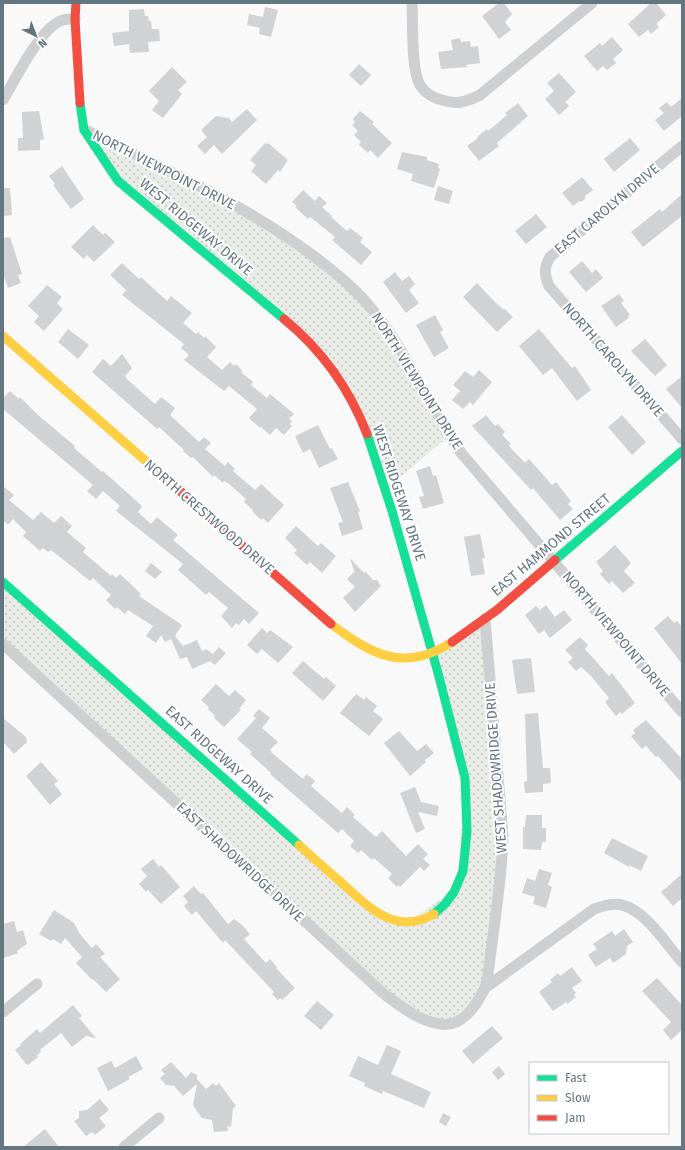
<svg xmlns="http://www.w3.org/2000/svg" width="685" height="1150" viewBox="0 0 685 1150" font-family="'Fira Sans',sans-serif">
<style>
.green{fill:url(#green-dots)}
.building{fill:#d0d2d3}
.lines{fill:none;stroke-linecap:round;stroke-linejoin:round}
.street{stroke:#cecfd0;stroke-width:11}
.fast{stroke:#16e098;stroke-width:9}
.slow{stroke:#ffcf43;stroke-width:9}
.jam{stroke:#f24e42;stroke-width:9}
.labels{text-anchor:middle;dominant-baseline:central;stroke-width:4;stroke-linejoin:round;paint-order:stroke}
.street-label{font-size:14px;fill:#657683;stroke:#fff}
</style>
<defs>
<pattern id="green-dots" width="8" height="8" patternUnits="userSpaceOnUse"><rect width="8" height="8" fill="#e8ebe6"/><path d="M2 2h.1M6 6h.1" fill="none" stroke="#c0c3c0" stroke-width="1.8" stroke-linecap="round"/></pattern>
</defs>
<rect width="100%" height="100%" fill="#f9f9f9"/>
<g class="green">
<polygon points="84,130 278,231 371,307 449,436 386,489 373,447 320,351 118,181"/>
<polygon points="3,582 368,907 408,922 457,888 465,778 433,653 485,619 503,836 485,988 476,1005 441,1025 405,1010 3,644"/>
</g>
<g class="building">
<polygon points="499,3 504,3 512,14 505,22 511,30 499,39 482,16"/>
<polygon points="651,3 656,3 666,15 656,24 659,27 651,34 648,30 639,37 628,24"/>
<polygon points="265,7 278,10 271,37 259,34 260,28 247,25 249,14 263,17"/>
<polygon points="144,9 145,16 148,16 149,21 151,21 152,29 159,29 160,41 148,42 149,52 130,53 129,44 114,46 112,33 129,31 129,10"/>
<polygon points="612,37 623,50 613,59 616,63 607,70 603,66 597,71 584,56 600,43 602,46"/>
<polygon points="460,38 461,42 470,41 471,47 478,46 480,63 466,65 467,67 441,69 438,52 453,50 451,40"/>
<polygon points="359,64 371,75 361,86 349,75"/>
<polygon points="172,67 187,82 178,90 182,94 163,118 152,110 159,101 149,91"/>
<polygon points="559,73 576,92 565,102 569,106 559,115 545,99 554,91 547,83"/>
<polygon points="682,98 682,116 664,131 655,120 664,113 659,108 667,102 671,107"/>
<polygon points="518,103 528,116 497,143 499,146 479,161 467,146 478,138 477,137 487,129 488,131 507,115 505,113"/>
<polygon points="247,109 257,120 222,154 214,145 205,154 197,146 207,137 201,130 216,116 229,118 232,122"/>
<polygon points="39,111 44,139 40,140 40,150 18,151 18,138 23,138 22,112"/>
<polygon points="360,111 374,122 372,124 392,143 378,158 370,150 368,153 359,145 361,142 354,135 358,131 352,125 355,122 353,119"/>
<polygon points="630,138 640,150 614,172 604,159"/>
<polygon points="265,143 267,144 268,143 288,160 280,172 278,170 266,184 251,171 256,165 250,160"/>
<polygon points="402,152 427,157 427,160 439,164 438,168 440,169 434,188 411,181 413,174 397,169"/>
<polygon points="62,166 84,199 71,209 53,185 55,184 49,176"/>
<polygon points="582,177 593,190 585,196 585,199 581,202 579,201 573,206 562,193"/>
<polygon points="438,186 453,191 449,204 434,200"/>
<polygon points="3,188 10,188 12,215 3,216"/>
<polygon points="303,190 315,201 319,196 327,203 322,207 332,216 331,217 347,231 350,228 363,238 360,242 372,252 361,265 332,240 335,237 314,220 310,217 308,219 295,207 297,206 292,202"/>
<polygon points="682,194 682,216 643,247 631,232 660,209 662,212"/>
<polygon points="536,214 547,227 526,244 515,231"/>
<polygon points="93,225 103,235 105,233 115,242 94,262 87,255 84,259 71,247"/>
<polygon points="10,237 22,274 18,275 21,283 8,288 3,274 3,238"/>
<polygon points="582,261 592,273 596,269 603,278 586,292 569,272"/>
<polygon points="122,263 139,279 141,277 167,301 171,296 192,313 183,323 196,334 198,332 204,338 205,336 216,347 207,357 222,370 230,362 234,366 236,364 242,370 241,372 253,382 251,385 258,391 267,398 270,394 294,414 289,419 292,421 290,424 292,426 284,435 276,428 270,435 261,427 260,428 249,418 257,409 229,386 224,391 184,360 189,355 181,348 184,344 122,295 126,290 110,275"/>
<polygon points="395,272 402,281 409,276 415,284 409,290 419,303 406,313 383,282"/>
<polygon points="477,283 495,302 504,310 505,309 513,317 497,332 463,297"/>
<polygon points="47,285 62,297 57,303 63,309 44,331 34,322 39,316 28,306"/>
<polygon points="619,294 624,301 621,303 630,315 628,316 629,318 616,327 601,306"/>
<polygon points="435,315 443,330 440,332 449,348 434,357 416,325"/>
<polygon points="68,329 89,345 78,359 58,342"/>
<polygon points="539,329 572,368 575,366 591,390 577,401 552,368 543,375 519,346"/>
<polygon points="645,339 667,365 655,376 631,351"/>
<polygon points="122,354 132,368 125,376 128,380 155,404 161,397 175,408 170,415 199,442 204,437 211,443 205,449 225,466 228,462 235,469 233,471 255,490 261,484 284,505 268,523 263,518 261,520 252,511 253,510 244,502 246,499 229,484 224,481 223,483 214,475 213,477 193,457 191,458 183,451 184,450 159,427 157,429 92,372 103,359 111,366"/>
<polygon points="479,370 492,382 473,405 470,402 463,409 452,400 460,391 453,385 465,371 473,377"/>
<polygon points="682,376 682,408 666,389"/>
<polygon points="10,391 19,399 20,397 38,415 75,446 74,448 102,472 103,471 142,506 138,512 151,524 157,517 178,535 173,540 259,613 249,624 244,619 239,625 236,623 232,628 221,616 228,608 209,592 206,595 178,570 183,564 116,511 120,506 103,491 96,499 87,491 93,485 3,409 3,398"/>
<polygon points="486,415 495,426 498,424 505,432 502,435 511,444 509,446 525,463 529,459 552,485 556,482 571,501 568,504 573,509 560,520 533,488 531,490 472,426"/>
<polygon points="622,415 646,442 632,455 608,427"/>
<polygon points="318,425 330,449 332,448 338,459 319,468 310,449 303,453 295,436"/>
<polygon points="430,466 433,476 436,475 444,503 423,509 419,497 424,496 416,471"/>
<polygon points="348,482 360,511 358,512 363,529 342,536 338,523 343,522 330,488"/>
<polygon points="3,486 14,495 9,500 33,520 41,512 54,523 61,516 72,526 67,532 86,548 83,552 111,576 112,574 116,578 120,574 136,589 141,594 139,596 182,625 175,636 183,646 197,640 202,651 206,649 213,654 219,647 226,653 215,665 210,661 192,669 187,657 180,659 171,639 165,642 161,635 156,643 146,636 153,626 128,610 125,614 117,607 115,609 106,600 111,595 93,578 90,581 51,550 48,552 43,548 40,551 23,536 26,532 13,519 8,525 3,520"/>
<polygon points="296,526 318,546 321,543 336,556 322,573 310,562 307,565 294,553 297,550 285,538"/>
<polygon points="480,534 485,558 482,558 485,574 471,576 464,537"/>
<polygon points="615,545 631,563 624,571 635,583 623,593 612,581 609,584 600,574 603,571 596,562"/>
<polygon points="350,558 364,573 365,571 373,580 377,580 381,586 355,612 343,598 355,587 347,579 354,572 355,574"/>
<polygon points="151,563 162,572 155,579 145,571"/>
<polygon points="546,605 555,617 564,610 572,620 550,638 544,630 539,634 525,615 536,606 540,610"/>
<polygon points="668,616 674,623 677,621 682,627 682,664 654,628"/>
<polygon points="262,628 267,633 270,630 293,647 278,663 262,649 257,654 247,645"/>
<polygon points="580,637 588,645 585,649 609,676 612,673 635,703 622,714 620,712 616,716 605,702 609,698 591,676 581,667 576,671 568,662 573,658 565,650"/>
<polygon points="531,658 535,692 517,694 512,660"/>
<polygon points="303,661 324,679 326,677 336,686 323,701 292,673"/>
<polygon points="216,684 229,696 235,690 246,700 239,709 241,710 224,727 214,718 215,716 208,709 209,707 201,700"/>
<polygon points="356,694 364,700 366,697 377,706 373,711 383,719 369,736 340,713"/>
<polygon points="259,709 270,718 262,728 278,742 270,750 272,751 271,752 303,779 307,774 315,781 311,786 342,813 347,807 355,815 353,817 376,837 382,831 406,856 418,844 428,854 423,859 430,865 424,871 420,867 400,887 398,885 397,887 388,878 392,874 374,858 372,860 361,850 358,853 350,846 354,841 342,829 338,833 270,774 271,773 250,754 252,752 237,739 256,718 253,716"/>
<polygon points="538,713 543,768 550,768 551,783 543,784 543,792 525,793 524,782 527,781 525,714"/>
<polygon points="3,718 26,737 27,742 14,754 3,742"/>
<polygon points="646,720 682,759 682,783 658,756 656,757 646,746 642,749 631,736 635,733 633,730"/>
<polygon points="399,731 417,751 426,744 434,753 425,760 426,762 410,776 384,743"/>
<polygon points="41,762 58,781 54,784 62,794 50,805 26,776"/>
<polygon points="415,787 421,802 439,806 437,816 418,812 425,829 416,833 400,793"/>
<polygon points="526,815 542,815 542,828 546,828 546,842 542,842 541,850 523,849 523,827 525,827"/>
<polygon points="612,838 648,856 641,871 629,865 629,867 604,853"/>
<polygon points="153,859 159,867 161,865 180,887 161,904 148,890 146,892 139,884 147,876 141,869"/>
<polygon points="539,869 552,873 548,885 552,887 546,908 533,904 535,897 522,893 527,878 535,881"/>
<polygon points="682,874 682,898 673,906 661,892"/>
<polygon points="194,886 201,894 203,893 228,924 234,919 241,924 250,934 244,939 266,963 270,959 277,967 276,968 295,988 282,1000 280,998 278,1000 272,994 274,992 225,940 223,943 196,911 192,915 184,906 188,902 183,896"/>
<polygon points="54,910 74,923 80,934 92,948 96,944 105,954 100,957 120,979 106,992 93,979 92,980 76,963 82,957 65,938 61,944 53,939 51,941 39,934"/>
<polygon points="14,921 17,932 23,930 27,944 17,951 18,953 16,954 3,958 3,924"/>
<polygon points="624,929 633,942 627,946 626,954 613,963 610,958 596,967 588,955 597,949 593,944 612,931 615,936"/>
<polygon points="572,967 582,981 572,988 576,993 574,995 576,997 567,1004 566,1002 553,1011 539,992 552,982 550,980 558,973 560,976"/>
<polygon points="657,978 682,1005 682,1030 671,1040 663,1030 671,1022 642,991"/>
<polygon points="317,1001 334,1015 321,1030 304,1016"/>
<polygon points="73,1005 82,1016 79,1018 96,1038 86,1036 72,1047 61,1033 40,1050 41,1052 37,1055 38,1057 28,1065 26,1064 15,1050 21,1045 20,1044 37,1029 40,1033"/>
<polygon points="492,1026 503,1038 473,1064 462,1051"/>
<polygon points="387,1045 401,1051 391,1074 431,1092 424,1108 383,1091 382,1094 364,1086 365,1083 349,1076 358,1056 378,1065"/>
<polygon points="136,1056 143,1069 128,1077 130,1079 108,1091 97,1068 111,1061 115,1068"/>
<polygon points="171,1062 186,1078 191,1072 197,1075 197,1079 206,1089 213,1083 216,1086 219,1083 236,1106 233,1108 231,1127 227,1126 228,1131 214,1132 212,1120 202,1118 196,1110 193,1105 197,1084 183,1096 174,1086 166,1085 160,1078 165,1074 161,1070"/>
<polygon points="499,1066 505,1074 498,1080 492,1072"/>
<polygon points="100,1099 109,1110 99,1118 106,1126 95,1135 92,1132 86,1136 74,1121 79,1118 79,1111 87,1110"/>
<polygon points="443,1113 451,1117 446,1126 439,1122"/>
<polygon points="45,1129 59,1147 23,1147"/>
</g>
<g class="lines">
<g class="street">
<path d="M412,3C413,22 411,70 420,85C425,93 434,98 442,100C457,105 466,102 480,95L592,3"/>
<path d="M3,100C15,80 41,26 63,20C66,19 71,19 75,19"/>
<path d="M85,130C164,169 245,204 315,257C335,272 355,288 371,308C408,352 428,407 462,454L682,712"/>
<path d="M682,146L550,257C544,267 544,275 549,286L682,439"/>
<path d="M3,644L384,994C401,1006 418,1021 440,1024C461,1028 476,1006 484,990C489,979 489,962 491,951C496,912 502,875 503,836L485,619"/>
<path d="M485,988L594,909C603,906 612,903 622,905C645,910 667,945 682,962"/>
<polyline points="3,1012 37,984"/>
<polyline points="124,1147 159,1118"/>
</g>
<g class="fast">
<polyline points="80,103 84,130 118,181 284,319"/>
<polyline points="367,434 392,511 438,673 465,778 467,831 463,871 454,892 445,904 434,914"/>
<polyline points="555,560 682,451"/>
<polyline points="3,582 299,845"/>
</g>
<g class="slow">
<polyline points="3,336 180,491"/>
<path d="M331,624C372,655 404,673 452,642"/>
<path d="M299,845C313,858 328,871 343,884C369,908 397,936 434,914"/>
</g>
<g class="jam">
<polyline points="76,3 75,19 80,103"/>
<path d="M284,319C322,350 349,388 367,434"/>
<polyline points="180,491 331,624"/>
<polyline points="452,642 497,610 555,560"/>
</g>
</g>
<g class="labels">
<g class="street-label">
<text transform="translate(164 170) rotate(27)">NORTH VIEWPOINT DRIVE</text>
<text transform="translate(607 209) rotate(-40)">EAST CAROLYN DRIVE</text>
<text transform="translate(196 227) rotate(40)">WEST RIDGEWAY DRIVE</text>
<text transform="translate(613 360) rotate(49)">NORTH CAROLYN DRIVE</text>
<text transform="translate(417 381) rotate(58)">NORTH VIEWPOINT DRIVE</text>
<text transform="translate(399 493) rotate(72)">WEST RIDGEWAY DRIVE</text>
<text transform="translate(209 517) rotate(41)">NORTH CRESTWOOD DRIVE</text>
<text transform="translate(551 545) rotate(-40)">EAST HAMMOND STREET</text>
<text transform="translate(616 634) rotate(50)">NORTH VIEWPOINT DRIVE</text>
<text transform="translate(219 755) rotate(42)">EAST RIDGEWAY DRIVE</text>
<text transform="translate(496 768) rotate(-94)">WEST SHADOWRIDGE DRIVE</text>
<text transform="translate(240 862) rotate(43)">EAST SHADOWRIDGE DRIVE</text>
</g>
</g>
<rect width="685" height="1150" fill="none" stroke="#657683" stroke-width="8"/>
<rect x="529" y="1062" width="140" height="72" fill="#ffffff" stroke="#c1c8cd"/>
<rect x="537" y="1075" width="20" height="6" fill="#16e098" stroke="#c1c8cd"/>
<text x="565" y="1082" font-size="12" fill="#657683">Fast</text>
<rect x="537" y="1095" width="20" height="6" fill="#ffcf43" stroke="#c1c8cd"/>
<text x="565" y="1102" font-size="12" fill="#657683">Slow</text>
<rect x="537" y="1115" width="20" height="6" fill="#f24e42" stroke="#c1c8cd"/>
<text x="565" y="1122" font-size="12" fill="#657683">Jam</text>
<g transform="translate(36 36) rotate(138)" stroke="#ffffff" stroke-width="3" paint-order="stroke">
<path d="M0-3L7 15L0 10L-7 15Z" fill="#657683"/>
<text y="-6" font-size="11" font-weight="bold" text-anchor="middle" fill="#657683">N</text>
</g>
</svg>
